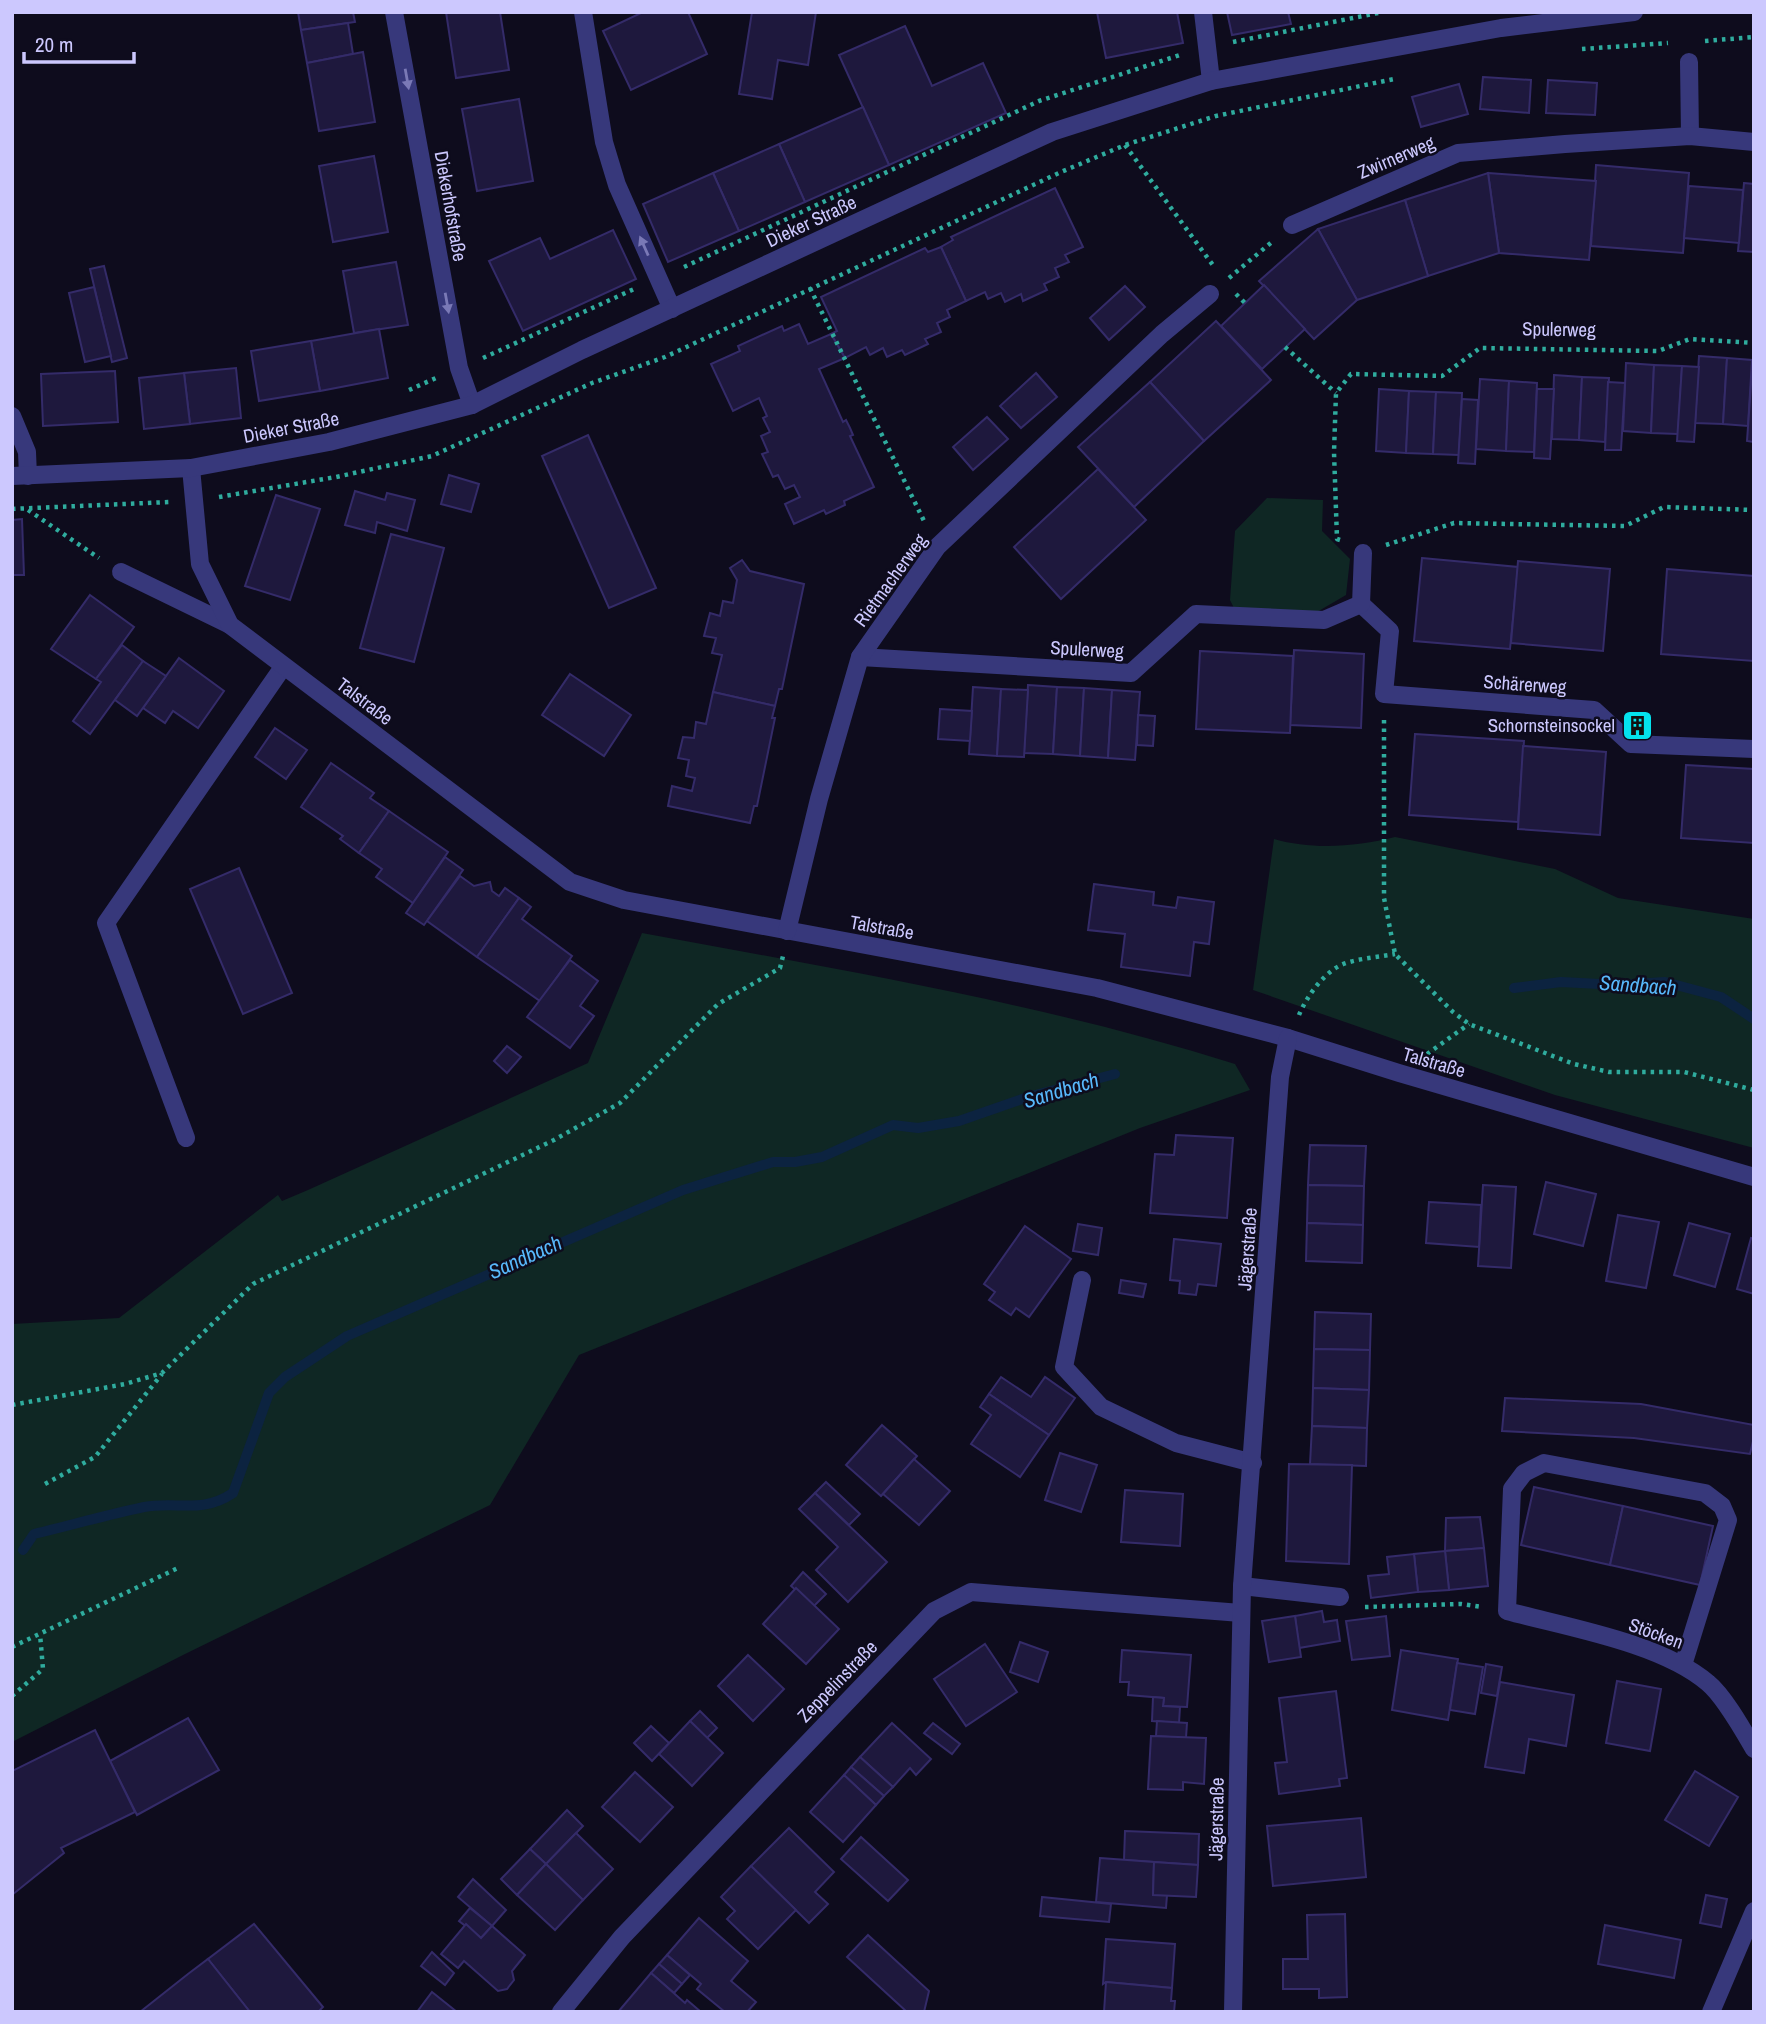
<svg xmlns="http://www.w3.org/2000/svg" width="1766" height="2024" viewBox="0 0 1766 2024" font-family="'Archivo Narrow',sans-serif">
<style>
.green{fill:#0f2724}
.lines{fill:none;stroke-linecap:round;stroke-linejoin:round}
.stream{stroke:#0c2340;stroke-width:10}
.building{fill:#1e183d;stroke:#342b69;stroke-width:2}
.path{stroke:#2fac9e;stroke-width:4.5;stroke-dasharray:3.5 5;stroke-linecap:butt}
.service{stroke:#37387b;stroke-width:18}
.minor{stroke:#37387b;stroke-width:18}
.tertiary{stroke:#37387b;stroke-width:18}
.oneway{fill:#7a79b6}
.labels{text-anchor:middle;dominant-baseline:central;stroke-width:5;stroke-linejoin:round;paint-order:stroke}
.street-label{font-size:19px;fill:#ccc8fe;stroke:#0e0c1d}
.poi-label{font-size:19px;fill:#ccc8fe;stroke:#0e0c1d;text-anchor:end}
.water-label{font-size:21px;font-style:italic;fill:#58b9fc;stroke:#0e0c1d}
</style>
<rect width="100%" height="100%" fill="#0e0c1d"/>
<g class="green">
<polygon points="1267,498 1323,500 1322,531 1350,559 1346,595 1317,612 1234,608 1230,600 1235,531"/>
<path d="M1395,837L1555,869L1618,898L1754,919V1148L1555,1095L1253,990L1274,839C1312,850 1356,847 1395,837Z"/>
<path d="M642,933C841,970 1042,1003 1235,1064L1250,1090L1140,1128L579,1355L490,1505L183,1655L12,1742V1324L119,1318L278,1195L282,1201L308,1190L588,1063Z"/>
</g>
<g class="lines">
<g class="stream">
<polyline points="1514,988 1561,982 1619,985 1665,982 1721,997 1754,1019"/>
<path d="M23,1550L34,1534C71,1525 107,1515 144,1507C177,1501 202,1514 233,1493L269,1393L285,1377L347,1336L683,1190L773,1162H795L822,1157L893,1125L918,1128L959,1121L1028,1097L1115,1074"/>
</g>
</g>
<g class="building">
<polygon points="298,12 353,12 355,22 301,30"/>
<polygon points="446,12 500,12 509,70 456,78"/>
<polygon points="643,12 688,12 707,54 631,90 603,31"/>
<polygon points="752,12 816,12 808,65 778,60 772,99 739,94"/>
<polygon points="1097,12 1177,12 1183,43 1106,58"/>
<polygon points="1227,12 1288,12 1291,24 1232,35"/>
<polygon points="348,23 353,54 307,63 301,30"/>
<polygon points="905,26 932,86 983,63 1006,113 889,165 839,55"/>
<polygon points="363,52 375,122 319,131 307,63"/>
<polygon points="1483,77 1531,80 1529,113 1480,109"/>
<polygon points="1548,80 1597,83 1595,115 1546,113"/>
<polygon points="1459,84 1468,114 1421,127 1412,97"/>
<polygon points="519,99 533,181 477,191 462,109"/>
<polygon points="863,107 889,165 805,202 779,144"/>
<polygon points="779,144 805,202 739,231 713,173"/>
<polygon points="374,156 388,232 333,242 319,166"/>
<polygon points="1596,165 1689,173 1683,253 1591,246"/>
<polygon points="713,173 739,231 668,262 643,204"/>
<polygon points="1488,173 1596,181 1589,260 1499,253"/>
<polygon points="1488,173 1499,253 1428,276 1405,200"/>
<polygon points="1744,183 1754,184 1754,252 1738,251"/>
<polygon points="1689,186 1743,190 1739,243 1684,238"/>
<polygon points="1055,188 1083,247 1065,255 1069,262 1055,268 1059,277 1044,284 1047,290 1023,301 1021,294 1005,302 1001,293 988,299 985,292 966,301 941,247 953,240 951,237"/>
<polygon points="1405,200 1428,276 1357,300 1318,229"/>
<polygon points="1318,229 1357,300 1314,339 1259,281"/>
<polygon points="613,230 636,279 523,331 489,261 540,238 550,259"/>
<polygon points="941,247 966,301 947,310 950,317 937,323 941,332 925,339 928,344 905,355 902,350 887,357 883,348 870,355 866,347 845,358 831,334 837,331 821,297 925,248 928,252"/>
<polygon points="396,262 408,325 354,333 343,271"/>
<polygon points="104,266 127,358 112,362 90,269"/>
<polygon points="1264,285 1305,329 1262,369 1221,326"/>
<polygon points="1125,286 1145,307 1109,340 1090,318"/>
<polygon points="94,287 111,356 85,362 69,293"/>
<polygon points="1216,321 1271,380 1204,441 1150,382"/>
<polygon points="799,324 808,344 831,334 845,358 819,369 843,422 846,420 850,428 853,435 850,436 874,487 844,501 845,505 826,514 824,510 794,524 785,504 800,497 794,485 785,489 778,475 773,477 762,454 768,452 761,436 770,432 763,418 767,416 759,398 733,411 711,364 740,351 738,346 782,326 784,331"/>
<polygon points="379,329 388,378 320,391 311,341"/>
<polygon points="311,341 320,391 259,401 251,351"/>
<polygon points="1699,356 1727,358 1723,424 1695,423"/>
<polygon points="1727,358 1752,360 1748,426 1723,424"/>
<polygon points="1626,363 1654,365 1651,433 1623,431"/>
<polygon points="1654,365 1682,366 1678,434 1651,433"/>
<polygon points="1682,366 1699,367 1694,442 1677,441"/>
<polygon points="236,368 241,418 190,424 184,373"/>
<polygon points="115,371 118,422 43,426 41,374"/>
<polygon points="1752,371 1754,371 1754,442 1747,441"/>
<polygon points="184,373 190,424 144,429 139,378"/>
<polygon points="1036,373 1057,397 1021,428 1000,406"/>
<polygon points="1554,375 1582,377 1579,440 1552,439"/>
<polygon points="1582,377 1609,378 1605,442 1579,440"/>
<polygon points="1480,379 1509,381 1506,451 1476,449"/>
<polygon points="1509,381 1537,383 1534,452 1506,451"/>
<polygon points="1150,382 1204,441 1134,507 1078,447"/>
<polygon points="1608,382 1625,383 1621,450 1605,450"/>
<polygon points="1379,389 1409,391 1406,453 1376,451"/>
<polygon points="1537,389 1554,389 1550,459 1534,458"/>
<polygon points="1409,391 1436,392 1433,454 1406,453"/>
<polygon points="1436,392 1462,393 1459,455 1433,454"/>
<polygon points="1462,399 1478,400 1475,464 1458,463"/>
<polygon points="987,417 1008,439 973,470 953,447"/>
<polygon points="588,435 656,588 609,608 542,456"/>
<polygon points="1098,469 1146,520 1061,599 1014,547"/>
<polygon points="449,475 479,484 471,512 441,504"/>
<polygon points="355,491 385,500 387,493 415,500 407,531 377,522 375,533 345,525"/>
<polygon points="276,495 320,509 290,600 245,586"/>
<polygon points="22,519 24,575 12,575 12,520"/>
<polygon points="391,534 444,548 414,662 360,648"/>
<polygon points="1422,558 1518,567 1510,649 1414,641"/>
<polygon points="742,560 750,571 804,584 782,689 779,689 775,706 713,692 722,655 712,653 716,638 704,636 710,613 720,616 723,601 733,603 737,580 730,568"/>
<polygon points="1518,561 1610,569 1603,651 1511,643"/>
<polygon points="1667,569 1754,576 1754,661 1661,654"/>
<polygon points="90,595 134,627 96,679 51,649"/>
<polygon points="122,645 143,661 90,734 73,721 101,682 96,679"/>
<polygon points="1294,650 1364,654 1361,728 1290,725"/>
<polygon points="1200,651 1293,656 1290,733 1196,729"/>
<polygon points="179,658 224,691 198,728 173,711 165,723 143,708"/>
<polygon points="143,661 166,676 137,716 115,700"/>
<polygon points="570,674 631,715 604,756 542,715"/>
<polygon points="1028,685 1057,687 1053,754 1024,753"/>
<polygon points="973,687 1001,689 997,756 969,754"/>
<polygon points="1057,687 1084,688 1080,756 1053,754"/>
<polygon points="1084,688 1112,690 1108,758 1080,756"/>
<polygon points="1001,689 1028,690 1024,757 997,756"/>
<polygon points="1112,690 1140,692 1135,760 1108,758"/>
<polygon points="713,692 775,706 772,718 775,718 757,806 754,806 750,823 668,806 672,786 692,791 695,778 686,776 689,760 678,758 683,737 694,738 696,722 706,724"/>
<polygon points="940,709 972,711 970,741 938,739"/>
<circle cx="1638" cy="724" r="10"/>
<polygon points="1138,715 1155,716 1153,746 1137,745"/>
<polygon points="275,728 307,750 286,779 255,757"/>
<polygon points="1415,734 1524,741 1518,822 1409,815"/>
<polygon points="1523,746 1606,752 1600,835 1518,829"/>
<polygon points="331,763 374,793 370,798 389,811 359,853 340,839 343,836 301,807"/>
<polygon points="1686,765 1754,769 1754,843 1681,838"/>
<polygon points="389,811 448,852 413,903 376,877 382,869 359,853"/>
<polygon points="445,857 463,870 424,925 406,913"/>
<polygon points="239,868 292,993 243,1014 190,889"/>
<polygon points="460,876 474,886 490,882 492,891 499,896 505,888 519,898 477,957 427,921"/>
<polygon points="1094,884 1154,892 1153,905 1176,908 1178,897 1214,902 1209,944 1194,942 1190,976 1121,967 1125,934 1088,930"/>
<polygon points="519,898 531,907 522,919 572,956 540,1001 477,957"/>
<polygon points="570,960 598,981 580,1006 594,1016 570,1048 527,1017"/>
<polygon points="507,1046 521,1057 507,1073 494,1061"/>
<polygon points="1176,1135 1233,1138 1227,1218 1150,1213 1155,1154 1174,1155"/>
<polygon points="1310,1145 1366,1146 1364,1186 1308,1185"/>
<polygon points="1546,1182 1596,1194 1583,1246 1534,1234"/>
<polygon points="1308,1185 1364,1186 1363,1225 1307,1223"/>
<polygon points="1483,1185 1516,1187 1511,1268 1478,1266"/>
<polygon points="1429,1202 1481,1205 1479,1247 1426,1243"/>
<polygon points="1618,1215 1659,1222 1646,1288 1606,1281"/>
<polygon points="1307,1223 1363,1225 1362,1263 1306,1261"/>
<polygon points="1689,1223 1730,1234 1715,1287 1674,1275"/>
<polygon points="1078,1224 1102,1228 1098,1255 1073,1251"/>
<polygon points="1025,1226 1071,1259 1029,1317 1016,1308 1011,1315 989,1300 995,1292 984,1284"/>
<polygon points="1751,1238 1754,1239 1754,1294 1737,1289"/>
<polygon points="1174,1239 1221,1244 1216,1286 1198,1284 1196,1295 1179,1293 1180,1281 1170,1280"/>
<polygon points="1121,1280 1146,1284 1143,1297 1119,1293"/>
<polygon points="1315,1312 1371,1314 1370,1350 1314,1349"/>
<polygon points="1314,1349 1370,1350 1369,1390 1313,1388"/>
<polygon points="1001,1377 1031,1397 1045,1377 1075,1398 1049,1435 989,1394"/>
<polygon points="1313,1388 1369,1390 1367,1428 1312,1426"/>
<polygon points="989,1394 1049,1435 1020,1477 971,1444 991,1415 980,1407"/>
<polygon points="1505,1398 1641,1404 1754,1425 1754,1437 1750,1454 1634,1438 1502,1431"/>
<polygon points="882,1425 917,1456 881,1496 846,1465"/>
<polygon points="1312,1426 1367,1428 1366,1466 1310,1464"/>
<polygon points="1060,1453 1097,1465 1081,1512 1045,1500"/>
<polygon points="914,1459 950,1491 919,1525 883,1494"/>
<polygon points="1289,1464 1352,1465 1349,1564 1286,1561"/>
<polygon points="826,1482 860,1514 849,1525 815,1493"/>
<polygon points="1534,1487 1623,1506 1610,1565 1521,1545"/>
<polygon points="1125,1490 1183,1494 1180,1546 1121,1542"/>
<polygon points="815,1493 887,1562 848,1602 816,1570 838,1547 799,1509"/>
<polygon points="1623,1506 1713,1526 1700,1585 1610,1565"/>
<polygon points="1480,1517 1484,1548 1445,1551 1446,1518"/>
<polygon points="1484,1548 1488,1586 1449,1590 1445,1551"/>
<polygon points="1445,1551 1449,1590 1418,1592 1414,1554"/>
<polygon points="1414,1554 1418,1592 1371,1598 1368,1576 1389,1574 1387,1557"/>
<polygon points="803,1572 826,1594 814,1606 791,1586"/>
<polygon points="796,1588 839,1629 806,1664 763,1624"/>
<polygon points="1322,1611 1324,1622 1337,1620 1340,1641 1299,1648 1295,1616"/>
<polygon points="1295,1616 1301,1657 1269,1662 1262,1621"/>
<polygon points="1386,1616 1390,1656 1352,1660 1346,1621"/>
<polygon points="1020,1642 1048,1652 1038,1682 1010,1672"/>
<polygon points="985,1644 1017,1692 966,1726 934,1679"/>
<polygon points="1122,1650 1191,1655 1187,1707 1163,1706 1164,1698 1128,1695 1129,1682 1120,1682"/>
<polygon points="1401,1650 1458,1659 1448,1720 1392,1710"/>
<polygon points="748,1655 784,1689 753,1721 718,1686"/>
<polygon points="1457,1663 1483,1667 1475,1714 1450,1710"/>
<polygon points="1486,1664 1502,1667 1497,1696 1481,1693"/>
<polygon points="1617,1681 1661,1689 1650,1751 1606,1743"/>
<polygon points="1500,1682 1574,1695 1566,1746 1529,1739 1524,1773 1485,1767"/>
<polygon points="1336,1691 1347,1778 1339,1779 1340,1786 1279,1794 1275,1763 1287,1762 1279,1698"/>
<polygon points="1153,1697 1164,1698 1163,1706 1180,1707 1179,1723 1152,1721"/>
<polygon points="700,1711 717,1728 707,1738 690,1721"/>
<polygon points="188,1718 219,1770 137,1815 110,1761"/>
<polygon points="690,1721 723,1753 692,1786 659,1754"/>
<polygon points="1157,1721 1187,1723 1186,1738 1156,1736"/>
<polygon points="892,1723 931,1759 916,1775 910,1768 893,1787 860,1757"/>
<polygon points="933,1723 960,1744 952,1754 924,1733"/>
<polygon points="651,1726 669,1743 652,1761 634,1743"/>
<polygon points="95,1730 135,1812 61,1848 64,1853 12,1895 12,1771"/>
<polygon points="1151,1736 1206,1738 1204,1784 1183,1782 1183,1790 1148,1789"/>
<polygon points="860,1757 893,1787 884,1796 851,1767"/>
<polygon points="851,1767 884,1796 876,1805 844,1775"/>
<polygon points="1695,1771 1738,1797 1709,1846 1665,1820"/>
<polygon points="635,1772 673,1807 640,1842 602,1807"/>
<polygon points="844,1775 876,1805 843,1842 810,1812"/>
<polygon points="567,1810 583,1826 546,1864 530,1849"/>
<polygon points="1361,1818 1366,1877 1273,1886 1267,1826"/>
<polygon points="789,1828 834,1872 815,1892 828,1904 809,1923 751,1866"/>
<polygon points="1125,1831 1199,1834 1198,1865 1124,1860"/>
<polygon points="576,1833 613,1869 583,1900 546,1864"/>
<polygon points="861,1837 908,1880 888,1901 841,1859"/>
<polygon points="530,1849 546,1864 517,1895 501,1879"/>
<polygon points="1100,1858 1154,1862 1153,1895 1167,1895 1166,1908 1096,1902"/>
<polygon points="1154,1862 1198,1865 1196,1897 1153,1895"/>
<polygon points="546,1864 583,1900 555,1930 517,1895"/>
<polygon points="751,1866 796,1910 758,1949 727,1919 735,1911 721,1897"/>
<polygon points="473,1879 506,1910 492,1926 458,1897"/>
<polygon points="1706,1895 1727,1899 1721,1927 1700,1923"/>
<polygon points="1042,1897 1111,1904 1109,1922 1040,1916"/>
<polygon points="470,1908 492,1926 481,1938 459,1921"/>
<polygon points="1345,1914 1347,1997 1319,1998 1319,1989 1283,1989 1283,1959 1308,1959 1307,1915"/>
<polygon points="699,1918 748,1961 731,1981 756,2002 747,2012 725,2012 697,1989 701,1984 667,1955"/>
<polygon points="254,1924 323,2007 318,2012 250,2012 208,1959"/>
<polygon points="466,1924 481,1938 492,1926 525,1955 512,1971 514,1980 507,1989 498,1991 464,1961 458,1968 441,1954"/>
<polygon points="1605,1925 1681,1940 1674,1978 1598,1964"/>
<polygon points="868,1935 929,1991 924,2012 907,2012 847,1957"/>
<polygon points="1106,1939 1175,1944 1172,1988 1106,1982 1103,1984"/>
<polygon points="432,1952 454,1973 445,1985 421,1966"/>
<polygon points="667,1955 690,1975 682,1984 659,1964"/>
<polygon points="208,1959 250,2012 140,2012 188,1974"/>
<polygon points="659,1964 682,1984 674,1993 651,1973"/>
<polygon points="651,1973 685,2003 687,2000 701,2012 618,2012"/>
<polygon points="1106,1982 1172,1988 1171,2001 1175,2001 1174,2012 1104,2012"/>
<polygon points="432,1992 457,2012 417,2012"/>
</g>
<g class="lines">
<g class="path">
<polyline points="1705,41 1754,37"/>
<polyline points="1233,42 1383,12"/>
<polyline points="1582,49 1668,43"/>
<polyline points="1125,145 1215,268"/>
<polyline points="684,267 1039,101 1180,55"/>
<polyline points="1229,278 1273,241"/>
<polyline points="810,288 925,523"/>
<polyline points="1236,294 1245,303"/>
<polyline points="1285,347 1336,393"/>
<polyline points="483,358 634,289"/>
<polyline points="409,390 436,378"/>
<polyline points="219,497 336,477 432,456 592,383 665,357 1061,172 1125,145 1216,116 1394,79"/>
<polyline points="12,509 169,502"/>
<polyline points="28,510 99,558"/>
<polyline points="1340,540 1337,539 1334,452 1336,393 1351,374 1442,376 1480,348 1658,351 1690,339 1754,343"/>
<polyline points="1386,545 1454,523 1625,526 1664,507 1754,510"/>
<polyline points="1384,720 1384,898 1395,954 1453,1012 1469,1024 1574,1064 1609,1072 1684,1072 1754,1090"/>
<path d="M1299,1015C1307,996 1325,970 1346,963C1362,958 1379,957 1395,954"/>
<polyline points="1427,1054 1469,1024"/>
<polyline points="12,1405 125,1384 162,1373 253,1284 554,1140 620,1103 718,1004 780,968 783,956"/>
<polyline points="45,1484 95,1457 162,1374"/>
<polyline points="1365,1607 1461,1604 1482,1607"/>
<polyline points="12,1647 180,1567"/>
<polyline points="12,1696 43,1669 40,1634"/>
</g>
<g class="service">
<polyline points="583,12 604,142 617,185 672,309"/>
<polyline points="1203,12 1211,81"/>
<polyline points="12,416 27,452 28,476"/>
<polyline points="121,572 230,625"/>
<polyline points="186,1138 106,923 283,667"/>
<polyline points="1082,1280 1064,1367 1101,1407 1176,1443 1253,1463"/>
<polyline points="1242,1586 1340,1597"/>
<path d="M1683,1665L1728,1520L1722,1506L1705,1493L1544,1463L1524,1473L1512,1489L1507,1611C1566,1627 1662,1643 1708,1683C1724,1696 1743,1730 1754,1749"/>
<polyline points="1711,2012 1754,1911"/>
</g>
<g class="minor">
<polyline points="394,12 459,368 472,405"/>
<polyline points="1689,62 1690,136"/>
<polyline points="1292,225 1458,153 1565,144 1690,136 1754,142"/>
<polyline points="191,468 200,564 230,625 570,882 624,900 1097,988 1288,1038 1399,1073 1754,1177"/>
<polyline points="1361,604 1390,631 1384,694 1594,710 1631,744 1754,749"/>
<polyline points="860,657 1131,673 1196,614 1324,620 1361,604 1363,553"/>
<polyline points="787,931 819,799 860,657 937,547 1162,334 1210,294"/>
<polyline points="561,2012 622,1937 934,1611 971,1592 1241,1613"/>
<polyline points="1233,2012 1242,1586 1280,1077 1288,1038"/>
</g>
<polyline class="tertiary" points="12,476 191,468 329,442 472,405 582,350 1052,132 1211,81 1501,28 1634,12"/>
</g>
<defs><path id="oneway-solid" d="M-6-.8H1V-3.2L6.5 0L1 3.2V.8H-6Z" transform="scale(1.75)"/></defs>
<g class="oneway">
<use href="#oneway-solid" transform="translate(407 79) rotate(80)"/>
<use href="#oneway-solid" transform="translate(644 246) rotate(-114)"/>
<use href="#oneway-solid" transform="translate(447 303) rotate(80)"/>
</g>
<defs>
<symbol id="building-square" viewBox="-11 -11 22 22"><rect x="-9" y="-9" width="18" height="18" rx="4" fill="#04e3ee" stroke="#0e0c1d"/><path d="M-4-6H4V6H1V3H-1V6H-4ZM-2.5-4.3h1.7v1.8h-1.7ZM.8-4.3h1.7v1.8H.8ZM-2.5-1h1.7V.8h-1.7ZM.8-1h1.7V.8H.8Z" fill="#111"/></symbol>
</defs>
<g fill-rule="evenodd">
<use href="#building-square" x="1620" y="708" width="35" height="35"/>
</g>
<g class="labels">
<g class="street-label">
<text transform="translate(1396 157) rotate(-23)">Zwirnerweg</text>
<text transform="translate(451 206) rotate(80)">Diekerhofstraße</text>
<text transform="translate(811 221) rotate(-25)">Dieker Straße</text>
<text transform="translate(1559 329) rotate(1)">Spulerweg</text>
<text transform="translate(291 427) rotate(-11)">Dieker Straße</text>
<text transform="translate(890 580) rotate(-54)">Rietmacherweg</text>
<text transform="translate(1087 649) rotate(3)">Spulerweg</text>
<text transform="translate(1525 684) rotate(4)">Schärerweg</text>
<text transform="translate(365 701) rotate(37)">Talstraße</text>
<text transform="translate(882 927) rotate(10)">Talstraße</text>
<text transform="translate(1434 1062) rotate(16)">Talstraße</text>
<text transform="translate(1247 1249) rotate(-86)">Jägerstraße</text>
<text transform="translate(1656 1633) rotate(20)">Stöcken</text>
<text transform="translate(837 1681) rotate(-46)">Zeppelinstraße</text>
<text transform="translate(1216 1819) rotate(-89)">Jägerstraße</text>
</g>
<g class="poi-label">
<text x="1615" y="725">Schornsteinsockel</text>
</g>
<g class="water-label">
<text transform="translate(1638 985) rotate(4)">Sandbach</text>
<text transform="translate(1061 1090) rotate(-17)">Sandbach</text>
<text transform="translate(525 1257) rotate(-24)">Sandbach</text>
</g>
</g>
<rect width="1766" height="2024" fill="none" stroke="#ccc8fe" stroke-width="28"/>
<path d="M24 52v10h110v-10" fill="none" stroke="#ccc8fe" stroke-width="3.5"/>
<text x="35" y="52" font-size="21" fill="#ccc8fe" stroke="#0e0c1d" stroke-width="5" paint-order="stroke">20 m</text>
</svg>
